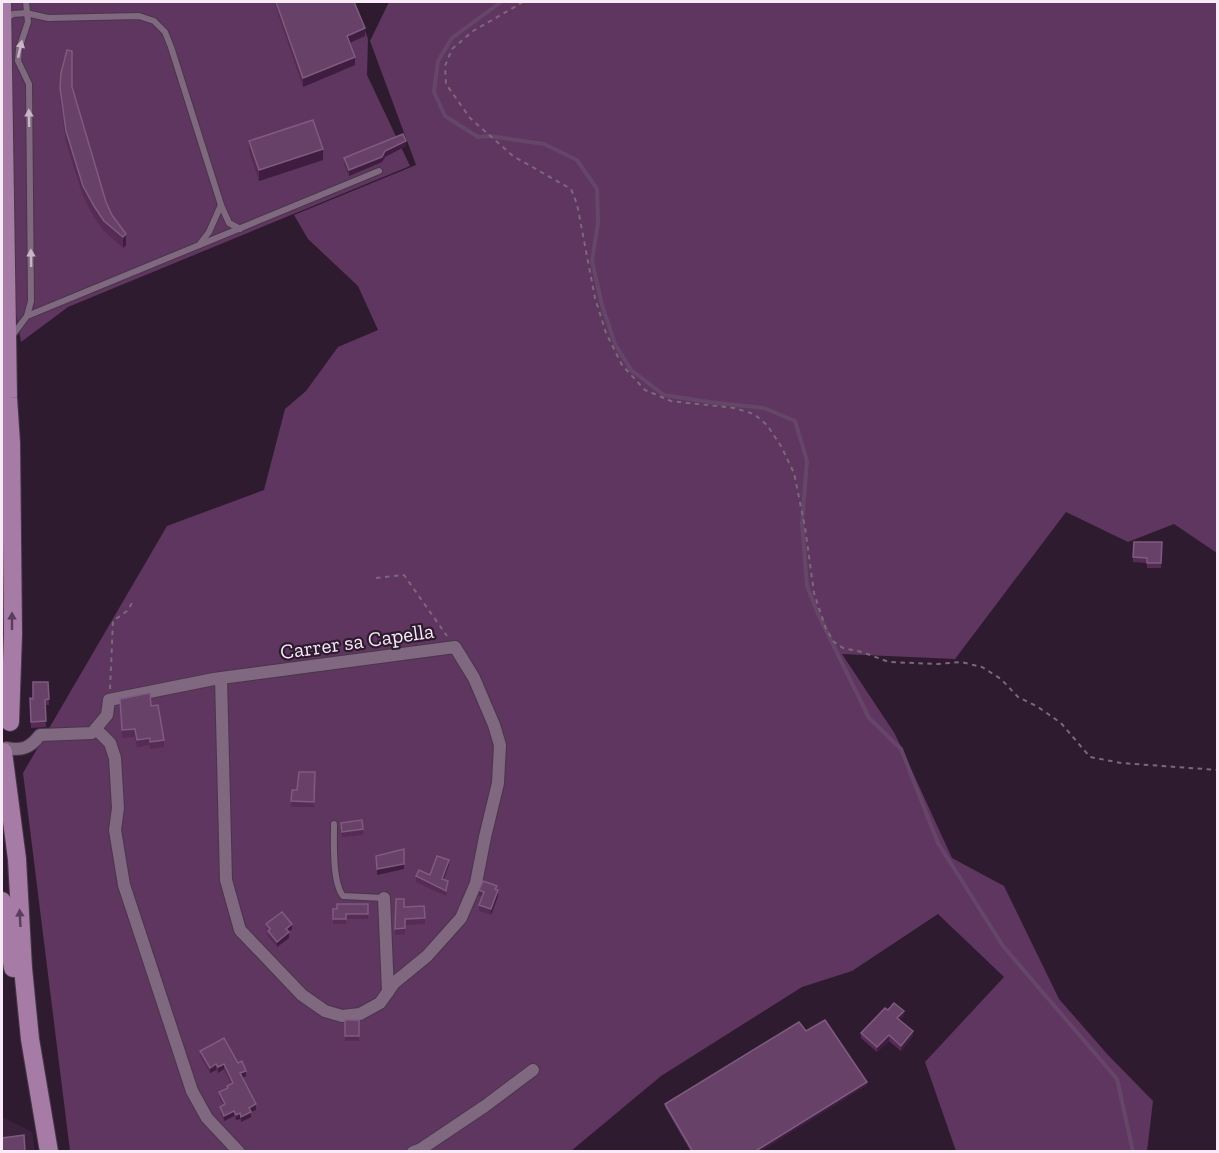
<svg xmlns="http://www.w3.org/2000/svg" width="1219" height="1153" viewBox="0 0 1219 1153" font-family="'Zilla Slab',serif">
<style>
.built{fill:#3b213b}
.green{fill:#5e365f}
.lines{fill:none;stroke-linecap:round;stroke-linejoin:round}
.stream{stroke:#664668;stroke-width:4}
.service-casing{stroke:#483748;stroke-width:8}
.minor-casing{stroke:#483748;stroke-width:14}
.primary-casing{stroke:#483748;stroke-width:20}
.path{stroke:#7b697b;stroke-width:2;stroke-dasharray:4.5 4.5;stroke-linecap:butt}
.service{stroke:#806880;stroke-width:6}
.minor{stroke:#806880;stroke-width:12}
.primary{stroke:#a67ca6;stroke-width:18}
.wall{fill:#562c57}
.shaded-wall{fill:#3f1d40}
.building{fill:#684168;stroke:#7e5b7f;stroke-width:1.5}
.oneway{fill:#c8b6c7}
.oneway2{fill:#593d59}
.labels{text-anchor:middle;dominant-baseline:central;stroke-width:4.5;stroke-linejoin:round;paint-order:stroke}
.street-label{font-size:21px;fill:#f8eaf7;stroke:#2f1b30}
</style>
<rect width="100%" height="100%" fill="#2f1b30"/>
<polygon class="built" points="2,1117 32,1132 35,1151 2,1151"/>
<g class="green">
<polygon points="9,2 355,2 368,39 367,75 410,166 68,307 21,342 15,307"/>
<polygon points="389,2 1217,2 1217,553 1174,524 1128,542 1066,512 955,659 842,654 895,734 952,858 1004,886 1059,999 1108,1055 1153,1101 1147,1151 956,1151 925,1062 1004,977 938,914 852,971 802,987 661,1076 571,1151 70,1151 23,773 167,526 264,490 285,409 306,391 338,347 378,330 358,286 308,239 294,215 416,165 370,41"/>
</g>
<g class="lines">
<polyline class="stream" points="501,2 452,38 438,61 434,92 445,116 478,137 490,136 544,144 577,160 597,189 598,223 592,261 602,305 615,344 631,370 664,395 709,402 764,408 795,421 807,461 802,523 807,586 818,614 869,718 901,749 938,843 1003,946 1117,1079 1133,1152"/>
<defs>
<g id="service">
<polyline points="5,19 13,14 26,13 48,18 139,16 154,21 165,32 171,47 221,205 209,232 199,245"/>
<polyline points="221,205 229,223 240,229"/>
<polyline points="27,316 379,171"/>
<polyline points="12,336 27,316 31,301 29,84 18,61 19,49 28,22 26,2"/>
<path d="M334,824C334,842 332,882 343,896L384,898"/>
</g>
<g id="minor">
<polyline points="96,729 110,743 115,758 118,808 115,830 124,885 192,1091 207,1118 239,1152"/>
<path d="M6,748C22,751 30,748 40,735L92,733L107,715L109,700L214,679L221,678L455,647L474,678L494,725L500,745L498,783L485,837L476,883L461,918L427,956L394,983L380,1003L360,1014L342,1016L325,1011L302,995L240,930L226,880L221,678"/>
<polyline points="384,898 388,992"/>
<polyline points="413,1152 421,1149 485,1106 533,1070"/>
</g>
<g id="primary">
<polyline points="2,2 8,398 11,443 13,634 10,722"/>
<polyline points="3,752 17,859 23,968 30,1039 49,1152"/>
<polyline points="2,901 13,968"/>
</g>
</defs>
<use href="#service" class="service-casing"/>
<use href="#minor" class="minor-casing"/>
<use href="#primary" class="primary-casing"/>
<g class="path">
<polyline points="523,2 473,31 452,49 445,66 446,84 470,118 513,156 571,189 577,204 595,298 606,333 622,365 645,390 671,401 734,408 754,414 767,425 781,446 794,473 805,527 814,593 826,629 834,642 843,648 862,652 889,662 938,664 961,662 982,667 1001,679 1018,697 1038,707 1061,723 1090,757 1121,763 1218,770"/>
<polyline points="376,578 404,575 447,636"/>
<polyline points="110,689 113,621 127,611 134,600"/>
</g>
<use href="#service" class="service"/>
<use href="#minor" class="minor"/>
<use href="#primary" class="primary"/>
</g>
<g class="wall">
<polygon points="274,2 354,2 365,36 349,43 355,65 303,87"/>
<polygon points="72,87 106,202 112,215 126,234 126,245 123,248 104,231 94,217 83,196 66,142 60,99 60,88"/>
<polygon points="249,141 323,160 259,181 249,151"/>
<polygon points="406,146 385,157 382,162 349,176 344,164 344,158"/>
<polygon points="1162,542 1161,568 1147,568 1147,563 1133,562 1133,557"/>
<polygon points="48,682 49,705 45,705 46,727 31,728 30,698 33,699"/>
<polygon points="120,706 151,706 164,740 164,747 150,749 150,745 137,747 135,737 122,738"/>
<polygon points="315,772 314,807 291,807 292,790 297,790"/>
<polygon points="341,823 363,829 363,835 342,837"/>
<polygon points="449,865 443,879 448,887 446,896 416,882 416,876 430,875"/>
<polygon points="479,890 497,890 498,896 491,915 479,911 479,905 482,897 479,896"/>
<polygon points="396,899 404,907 425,918 425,924 405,925 405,934 395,935"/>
<polygon points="368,904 368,919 346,919 346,924 333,924 333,909"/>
<polygon points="266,924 292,929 289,932 289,938 277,947 268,936"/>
<polygon points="904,1016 899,1020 913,1036 901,1051 889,1041 877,1052 861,1038 861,1033"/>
<rect x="345" y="1020" width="14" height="21"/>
<polygon points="806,1031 867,1085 759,1152 691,1152 665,1107 665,1104"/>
<polygon points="200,1051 238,1063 246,1076 242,1078 256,1110 251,1112 251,1117 241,1122 240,1119 236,1120 234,1116 224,1121 220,1112 220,1107 223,1105 219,1097 219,1092 227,1088 227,1086 231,1084 224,1069 218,1073 216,1070 210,1073 200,1056"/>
</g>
<g class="shaded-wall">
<polygon points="365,28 365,36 347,44 347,36"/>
<polygon points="355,57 355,65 303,87 303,78"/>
<polygon points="406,141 406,146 385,157 382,162 349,176 349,170"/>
<polygon points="323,149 323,160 259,181 259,170"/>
<polygon points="126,234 126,245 123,248 123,237"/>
<polygon points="449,860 449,865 442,884 442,879"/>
<polygon points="404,864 404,869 377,875 377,869"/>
<polygon points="498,890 498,896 491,915 491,909"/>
<polygon points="292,924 292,929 286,934 286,929"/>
<polygon points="289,932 289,938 277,947 277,942"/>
<polygon points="904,1011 904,1016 897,1024 897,1018"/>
<polygon points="913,1031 913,1036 901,1051 901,1046"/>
<polygon points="889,1035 889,1041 877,1052 877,1047"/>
<polygon points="216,1064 216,1070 210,1073 210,1068"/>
<polygon points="224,1064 224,1069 218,1073 218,1067"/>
<polygon points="246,1071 246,1076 240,1079 240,1073"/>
<polygon points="867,1082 867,1085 759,1152 754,1152"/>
<polygon points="256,1104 256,1110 251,1112 251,1117 241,1122 241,1117 249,1108"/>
<polygon points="234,1111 234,1116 224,1121 224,1116"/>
<polygon points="240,1113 240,1119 236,1120 236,1115"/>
</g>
<g class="building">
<polygon points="276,2 354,2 365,28 347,36 355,57 303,78"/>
<polygon points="67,50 72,51 72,87 106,202 112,215 126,234 123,237 104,221 94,206 83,186 66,131 60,88 61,73"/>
<polygon points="313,120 323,149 259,170 249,141"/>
<polygon points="403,134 406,141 385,151 382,157 349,170 344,158"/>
<polygon points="1134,542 1162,542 1161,563 1147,563 1147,558 1133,557"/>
<polygon points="33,682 48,682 49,699 45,700 46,721 31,722 30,698 33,699"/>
<polygon points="150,693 151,706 158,705 164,740 150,742 150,738 137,740 135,729 122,730 120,699"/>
<polygon points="299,772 315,772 314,802 291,801 292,790 297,790"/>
<polygon points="362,820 363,829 342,832 341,823"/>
<polygon points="404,849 404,864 377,869 376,856"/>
<polygon points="437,856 449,860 442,879 448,881 446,891 416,876 419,870 430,875"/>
<polygon points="483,881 497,886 495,889 498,890 491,909 479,905 484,892 479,890"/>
<polygon points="396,899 404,899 404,907 424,906 425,918 405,919 405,928 395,929"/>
<polygon points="337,904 368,904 368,914 346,914 346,919 333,919 333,909 337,909"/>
<polygon points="282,912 292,924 286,929 289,932 277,942 268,931 270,929 266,924"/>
<polygon points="894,1003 904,1011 897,1018 913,1031 901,1046 889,1035 877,1047 861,1033 885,1008 888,1010"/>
<rect x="345" y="1020" width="14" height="16"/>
<polygon points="825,1020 867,1082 754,1152 693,1152 665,1104 799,1022 806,1031"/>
<polygon points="224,1038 238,1063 242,1061 246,1071 240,1073 256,1104 249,1108 251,1112 241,1117 240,1113 236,1115 234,1111 224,1116 220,1107 225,1104 219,1092 228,1088 227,1086 233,1083 224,1064 218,1067 216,1064 210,1068 200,1051"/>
<polygon points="24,1135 25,1152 2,1152 2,1138"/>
</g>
<defs><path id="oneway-solid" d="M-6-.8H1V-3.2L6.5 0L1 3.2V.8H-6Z" transform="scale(1.5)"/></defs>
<g class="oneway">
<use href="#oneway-solid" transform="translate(20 49) rotate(-77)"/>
<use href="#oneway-solid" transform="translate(29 118) rotate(-91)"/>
<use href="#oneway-solid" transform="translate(31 258) rotate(-91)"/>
</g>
<g class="oneway2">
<use href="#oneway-solid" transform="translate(12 621) rotate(-90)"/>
<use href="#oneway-solid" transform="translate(20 918) rotate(-93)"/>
</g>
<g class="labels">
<g class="street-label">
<text transform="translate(357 641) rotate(-8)">Carrer sa Capella</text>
</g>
</g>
<rect width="1219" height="1153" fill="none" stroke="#f8eaf7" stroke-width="6"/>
</svg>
